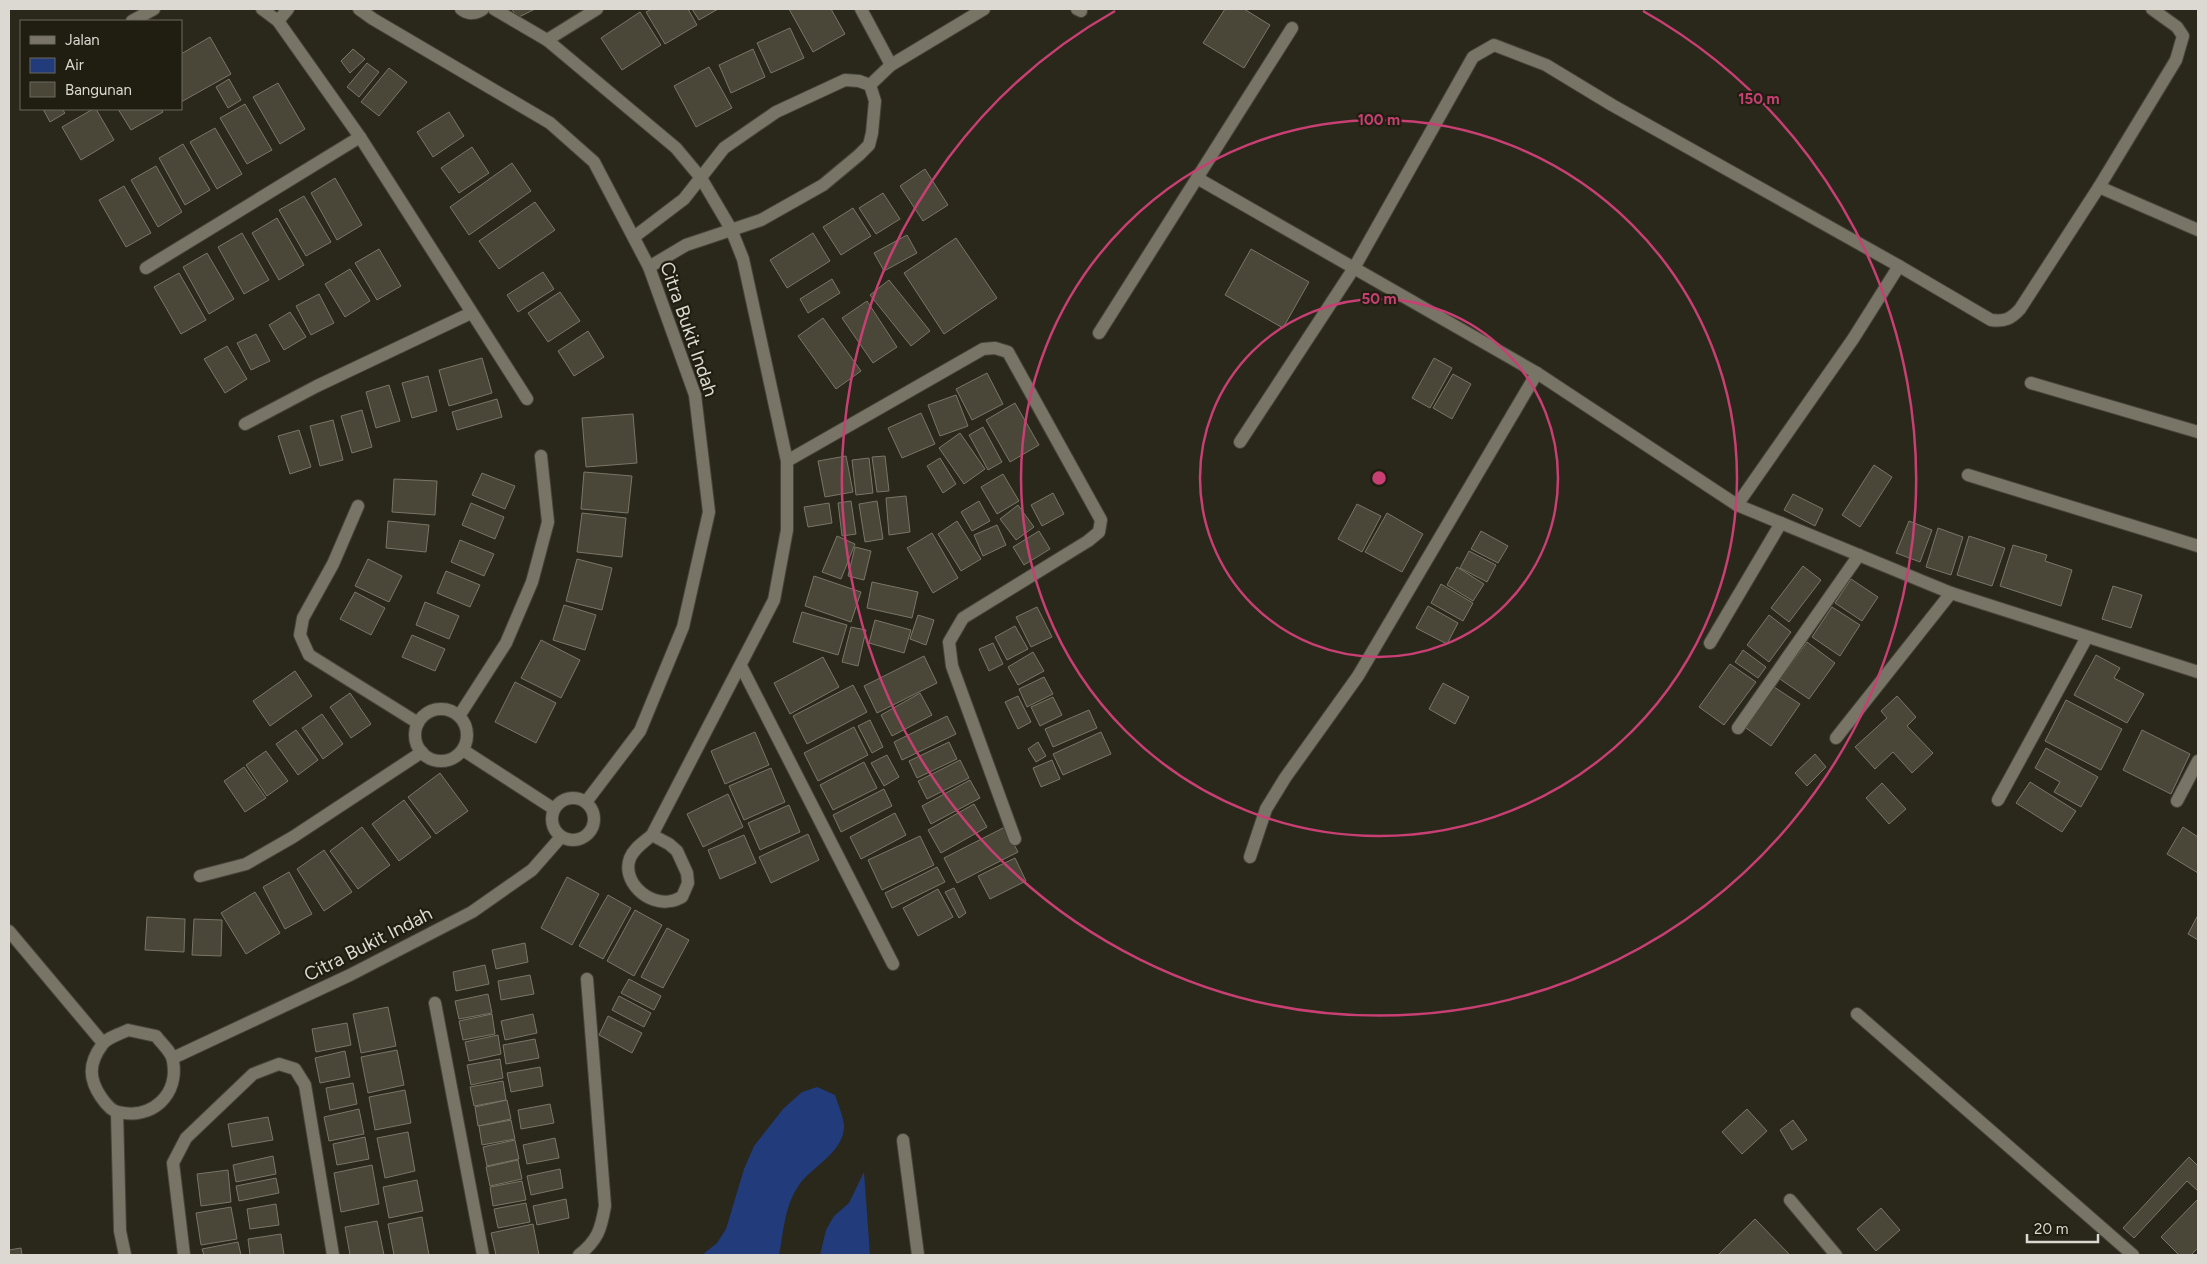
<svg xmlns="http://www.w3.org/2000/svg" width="2207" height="1264" viewBox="0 0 2207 1264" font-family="Figtree,sans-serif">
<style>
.water{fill:#213b7b}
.building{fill:#4a4739;stroke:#797667}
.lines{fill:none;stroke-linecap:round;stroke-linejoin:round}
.lane-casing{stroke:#47443a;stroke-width:14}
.street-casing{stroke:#47443a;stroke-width:14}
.lane{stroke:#787566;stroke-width:12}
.street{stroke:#787566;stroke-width:12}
.ring{fill:none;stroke:#c73f73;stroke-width:2.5}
.labels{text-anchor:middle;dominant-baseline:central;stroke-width:4.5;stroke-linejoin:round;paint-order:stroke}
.street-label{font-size:19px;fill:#dbd9d1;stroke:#201e11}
.centre{fill:#c73f73;stroke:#201e11;stroke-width:2.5}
.ring-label{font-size:15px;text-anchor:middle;font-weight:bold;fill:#c73f73;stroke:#201e11;stroke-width:4.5;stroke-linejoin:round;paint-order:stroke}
</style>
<rect width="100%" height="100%" fill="#2a271b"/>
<g class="water">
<path d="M817,1087L835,1095C838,1104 843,1116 844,1125C845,1152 812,1166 799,1185C784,1207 784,1231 779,1255H702L717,1243L726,1229L744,1169L754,1146L783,1109L802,1092Z"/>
<polygon points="864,1172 870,1255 820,1255 826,1230 834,1216 849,1203"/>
</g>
<g class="building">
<polygon points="512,9 535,9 517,18"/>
<polygon points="652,9 688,9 697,25 665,44 646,12"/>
<polygon points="692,9 718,9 699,20"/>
<polygon points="789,9 831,9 845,34 813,52"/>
<polygon points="1225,9 1244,9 1270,25 1244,68 1203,43"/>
<polygon points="640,12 661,45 622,70 601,38"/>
<polygon points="790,28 804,58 771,73 757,43"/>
<polygon points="210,37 231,74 181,102 181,54"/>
<polygon points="353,49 365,59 350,73 341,61"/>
<polygon points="753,49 765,77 731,93 719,65"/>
<polygon points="367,63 379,72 359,97 347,87"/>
<polygon points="709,67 732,108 696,127 674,86"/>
<polygon points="389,68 407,82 379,116 361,102"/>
<polygon points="229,79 241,100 228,108 216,87"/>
<polygon points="278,83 305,129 280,144 253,97"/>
<polygon points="245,104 272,150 247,164 220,118"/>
<polygon points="43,109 62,109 65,113 50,122"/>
<polygon points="93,109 96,109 114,140 81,160 62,127"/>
<polygon points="118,109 161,109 163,112 131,130"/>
<polygon points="449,112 464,136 433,157 417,132"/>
<polygon points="215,128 242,174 217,189 190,142"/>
<polygon points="183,144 210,190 185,205 159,158"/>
<polygon points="472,147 489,173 459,193 441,168"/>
<polygon points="512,163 531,191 469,235 450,207"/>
<polygon points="156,166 182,212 158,227 131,180"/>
<polygon points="925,169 948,205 923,221 900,186"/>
<polygon points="335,178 362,225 337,240 311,193"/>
<polygon points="124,186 151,233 126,247 99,200"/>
<polygon points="883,193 900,219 876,234 859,208"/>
<polygon points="304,196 331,242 306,256 279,210"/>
<polygon points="535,202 555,230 499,269 479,241"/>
<polygon points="853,208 871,236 841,255 823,227"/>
<polygon points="277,218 304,265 279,280 252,233"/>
<polygon points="242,233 269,280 244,294 218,247"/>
<polygon points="813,233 830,261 787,288 770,260"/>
<polygon points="907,235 917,253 884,271 874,253"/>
<polygon points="956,238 997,298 944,334 904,273"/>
<polygon points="379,249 401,286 377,300 355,263"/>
<polygon points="1251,249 1309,282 1283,328 1225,295"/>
<polygon points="207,253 234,299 209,314 183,267"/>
<polygon points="350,269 370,301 345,317 325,284"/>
<polygon points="543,272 554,289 518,312 507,295"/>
<polygon points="179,273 206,320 181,334 154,287"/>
<polygon points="832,279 840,293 808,313 800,299"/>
<polygon points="889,280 930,331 911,346 870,295"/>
<polygon points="560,292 580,321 548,342 528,313"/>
<polygon points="319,294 334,323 311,335 296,306"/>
<polygon points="867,301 897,347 873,363 842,318"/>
<polygon points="290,312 306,337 284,350 269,325"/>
<polygon points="823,318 861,371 836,389 798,336"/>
<polygon points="588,331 604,357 574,376 558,351"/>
<polygon points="256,334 270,361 251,370 237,343"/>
<polygon points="227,346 247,379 225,393 204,359"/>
<polygon points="482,358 492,393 449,406 439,370"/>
<polygon points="1434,358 1452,368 1430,408 1412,398"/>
<polygon points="987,373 1003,404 972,420 956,389"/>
<polygon points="1453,374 1471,384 1452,419 1433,408"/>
<polygon points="428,376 437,411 412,418 402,383"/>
<polygon points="389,385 400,421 376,428 366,392"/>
<polygon points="956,395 968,426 940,436 928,405"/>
<polygon points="497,399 502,417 457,430 452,412"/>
<polygon points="1015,403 1039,445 1010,462 986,420"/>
<polygon points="362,410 372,447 352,453 341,416"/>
<polygon points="921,413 935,444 902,458 888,428"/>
<polygon points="633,414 637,463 586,467 582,418"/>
<polygon points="333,420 343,460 320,466 310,426"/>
<polygon points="983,427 1002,462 988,470 969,435"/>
<polygon points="299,430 311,467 290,474 278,436"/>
<polygon points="960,433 985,469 964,484 939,448"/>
<polygon points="846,456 853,492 825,497 818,461"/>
<polygon points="885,456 889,491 877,492 872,457"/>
<polygon points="869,458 873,493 856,495 852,460"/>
<polygon points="940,458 956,484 943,493 927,466"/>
<polygon points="1874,465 1892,477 1860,527 1842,515"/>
<polygon points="584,472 632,476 628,513 581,509"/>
<polygon points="482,473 515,486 505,509 472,495"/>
<polygon points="1003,474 1019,501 997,514 981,487"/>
<polygon points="394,479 437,481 435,515 392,512"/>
<polygon points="1053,493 1064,514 1042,526 1031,505"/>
<polygon points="1793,494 1823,509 1815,526 1784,510"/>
<polygon points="906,496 910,532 889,535 886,498"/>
<polygon points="851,501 856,534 842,536 838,503"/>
<polygon points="877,501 883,539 865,542 859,504"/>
<polygon points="979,501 990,521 972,531 961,512"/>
<polygon points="471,503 504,517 495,539 462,525"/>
<polygon points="829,503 832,523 808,527 804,507"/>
<polygon points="1357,504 1381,516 1362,552 1338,539"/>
<polygon points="1018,505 1034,527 1016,540 1000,519"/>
<polygon points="582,513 626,518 622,557 577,552"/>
<polygon points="1387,513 1423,534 1402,572 1365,552"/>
<polygon points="388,521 429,525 426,552 386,548"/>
<polygon points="957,521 981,559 961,571 938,534"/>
<polygon points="1909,521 1932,530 1920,562 1896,553"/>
<polygon points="997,525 1006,545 983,556 974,535"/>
<polygon points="1938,528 1963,537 1951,575 1926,567"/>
<polygon points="1039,531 1050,549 1024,565 1013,547"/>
<polygon points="1481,531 1508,546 1498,563 1471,549"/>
<polygon points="932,533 958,578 933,593 907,548"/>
<polygon points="837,536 855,544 841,579 822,572"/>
<polygon points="1969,536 2005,548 1992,586 1957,575"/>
<polygon points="460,540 494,554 484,576 451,562"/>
<polygon points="2013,545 2047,555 2045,561 2072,570 2061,606 2000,586"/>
<polygon points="855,547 871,551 864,580 848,576"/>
<polygon points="1469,551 1496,565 1487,582 1460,568"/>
<polygon points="368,559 402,576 389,602 355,586"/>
<polygon points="577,559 612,568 602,610 566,601"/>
<polygon points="1803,566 1821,580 1789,622 1771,608"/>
<polygon points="1457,567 1484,584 1473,601 1447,585"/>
<polygon points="446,571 480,585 470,607 437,593"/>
<polygon points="814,576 861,592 851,622 805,606"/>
<polygon points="1851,579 1878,597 1862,621 1835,603"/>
<polygon points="872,582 918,592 912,618 867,608"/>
<polygon points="1441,584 1473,603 1463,621 1431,603"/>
<polygon points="2113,586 2142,595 2131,628 2102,619"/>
<polygon points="355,592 385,608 371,635 340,619"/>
<polygon points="425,602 459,616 449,639 416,625"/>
<polygon points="564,605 596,615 585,650 553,640"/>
<polygon points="1428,606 1458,623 1447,644 1416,628"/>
<polygon points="1037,607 1052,637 1031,647 1016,617"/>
<polygon points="1832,607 1860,625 1840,656 1812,637"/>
<polygon points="802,612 847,625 838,655 793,642"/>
<polygon points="918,615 934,620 926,645 910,639"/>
<polygon points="1769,615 1791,632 1769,662 1747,645"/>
<polygon points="875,620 911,630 904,653 869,643"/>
<polygon points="1015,626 1028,649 1007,660 995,637"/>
<polygon points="851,627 866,630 858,666 842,662"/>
<polygon points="412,635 445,649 435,671 402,657"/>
<polygon points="541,640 580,660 561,698 521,678"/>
<polygon points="1807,642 1835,663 1809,699 1780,679"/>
<polygon points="993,643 1003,664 989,671 979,649"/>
<polygon points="1743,650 1766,667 1758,678 1735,662"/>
<polygon points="1033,652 1044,671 1018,685 1008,667"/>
<polygon points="2096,655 2120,668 2114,678 2144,694 2127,723 2074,695"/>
<polygon points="924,656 937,683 877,713 864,686"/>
<polygon points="823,657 839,687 790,714 774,683"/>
<polygon points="1730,664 1756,682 1724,725 1699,707"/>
<polygon points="295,671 312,696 270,726 253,701"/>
<polygon points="1044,677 1053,694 1027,707 1019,689"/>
<polygon points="515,682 556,703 536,743 495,722"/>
<polygon points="1443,683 1469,697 1455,724 1429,709"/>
<polygon points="853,685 867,712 807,744 793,716"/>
<polygon points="1774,687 1800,704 1771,746 1746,728"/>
<polygon points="350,693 371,724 351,738 330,707"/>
<polygon points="920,693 932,715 892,736 881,715"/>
<polygon points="1018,696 1031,722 1018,729 1005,702"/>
<polygon points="1897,696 1916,717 1907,726 1933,753 1912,773 1893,752 1875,769 1855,747 1887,718 1881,711"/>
<polygon points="1053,697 1062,715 1040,726 1031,707"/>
<polygon points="2066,700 2122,729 2101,770 2045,741"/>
<polygon points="1089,710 1097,728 1053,747 1045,729"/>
<polygon points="322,714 343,744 323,759 302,728"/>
<polygon points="947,716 956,734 902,760 894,742"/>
<polygon points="870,720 883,747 872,753 858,726"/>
<polygon points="854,727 868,755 818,781 804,753"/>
<polygon points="296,730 318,760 298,775 276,744"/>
<polygon points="2142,730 2190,754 2171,794 2123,770"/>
<polygon points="755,732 769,765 725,784 711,751"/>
<polygon points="1101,732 1111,754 1063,775 1053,754"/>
<polygon points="949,742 957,759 917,778 909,761"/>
<polygon points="1038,742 1046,756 1036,762 1028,749"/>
<polygon points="2046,748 2098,777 2081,807 2054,792 2060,782 2035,768"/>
<polygon points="266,751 288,781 267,796 246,765"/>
<polygon points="1815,754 1826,767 1807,786 1795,773"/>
<polygon points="887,755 899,777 884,786 871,763"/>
<polygon points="960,760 969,778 927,799 918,781"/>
<polygon points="1052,760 1060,779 1041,787 1033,768"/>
<polygon points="864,762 877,788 833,810 820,785"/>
<polygon points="244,767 266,798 245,812 224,781"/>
<polygon points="771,768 785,802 744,820 729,786"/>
<polygon points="440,773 468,811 436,834 408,797"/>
<polygon points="970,780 980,798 931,824 922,806"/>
<polygon points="2030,782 2076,811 2062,832 2016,803"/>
<polygon points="1882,783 1906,809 1889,824 1866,798"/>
<polygon points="884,789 892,806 841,832 833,815"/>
<polygon points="728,794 743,827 703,847 687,814"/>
<polygon points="404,800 431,837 399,861 372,824"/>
<polygon points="974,804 987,827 941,853 928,830"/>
<polygon points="789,805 800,832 760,850 748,823"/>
<polygon points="895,813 906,835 861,859 850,837"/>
<polygon points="362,827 390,865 358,889 330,851"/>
<polygon points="1005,827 1018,852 957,883 944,858"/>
<polygon points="2183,827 2198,837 2198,873 2167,854"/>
<polygon points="808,834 819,860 771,883 759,857"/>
<polygon points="744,835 756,863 720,879 708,850"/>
<polygon points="920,836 934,865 882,890 868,860"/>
<polygon points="324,850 352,892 324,911 297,869"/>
<polygon points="1015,858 1026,881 990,899 978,876"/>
<polygon points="937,867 945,882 892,908 885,893"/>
<polygon points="289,872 312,914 285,929 263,887"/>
<polygon points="567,877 599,894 572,945 541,928"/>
<polygon points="954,888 966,913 959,918 945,892"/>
<polygon points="938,889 953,917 918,936 903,908"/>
<polygon points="255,892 280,933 246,954 221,913"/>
<polygon points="608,895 631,908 603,959 579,946"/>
<polygon points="635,910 662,925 634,976 607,961"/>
<polygon points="2198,915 2198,940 2188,934"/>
<polygon points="147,917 185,919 184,952 145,950"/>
<polygon points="194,919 222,920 221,956 192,955"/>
<polygon points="667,928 689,940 663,988 641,977"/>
<polygon points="525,943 528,962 496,969 492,950"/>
<polygon points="485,965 489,984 456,991 453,972"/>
<polygon points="530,975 534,994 501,1000 498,981"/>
<polygon points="629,979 661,996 654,1010 621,993"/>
<polygon points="488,994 492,1013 459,1019 455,1001"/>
<polygon points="619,996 651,1013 644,1027 612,1010"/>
<polygon points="388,1007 396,1046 361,1053 353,1014"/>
<polygon points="492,1014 495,1034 463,1040 459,1021"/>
<polygon points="533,1014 537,1033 505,1040 501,1021"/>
<polygon points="608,1016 642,1033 632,1053 599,1035"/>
<polygon points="347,1023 351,1045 316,1052 312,1029"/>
<polygon points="498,1035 501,1054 469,1061 465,1042"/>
<polygon points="535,1039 539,1058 506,1064 503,1045"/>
<polygon points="397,1050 404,1085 368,1093 361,1057"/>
<polygon points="345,1051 350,1077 320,1083 315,1058"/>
<polygon points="500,1059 503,1078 471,1085 467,1065"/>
<polygon points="540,1067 543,1086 511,1092 507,1073"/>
<polygon points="503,1081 506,1100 474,1106 470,1087"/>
<polygon points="353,1083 357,1104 330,1110 326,1088"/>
<polygon points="405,1090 411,1123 375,1130 369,1097"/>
<polygon points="507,1100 511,1119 478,1126 475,1107"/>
<polygon points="550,1104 554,1123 521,1129 518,1110"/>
<polygon points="359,1109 364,1134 329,1141 324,1117"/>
<polygon points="1747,1109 1767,1131 1742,1154 1722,1132"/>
<polygon points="268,1117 273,1140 232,1147 228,1124"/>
<polygon points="511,1120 515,1139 482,1145 479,1126"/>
<polygon points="1793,1120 1807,1140 1792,1150 1780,1130"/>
<polygon points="408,1132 415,1171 385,1178 377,1138"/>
<polygon points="365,1137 369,1159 337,1165 333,1144"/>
<polygon points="555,1138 559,1158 527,1164 523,1145"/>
<polygon points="515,1140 519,1159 487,1166 483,1147"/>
<polygon points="273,1156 276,1174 236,1182 233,1165"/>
<polygon points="2189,1157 2198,1166 2198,1191 2187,1181 2134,1238 2123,1228"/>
<polygon points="518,1160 522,1179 490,1186 486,1167"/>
<polygon points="372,1165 379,1204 341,1212 334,1173"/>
<polygon points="560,1169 563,1188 531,1195 527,1176"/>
<polygon points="228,1170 231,1202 201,1206 197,1174"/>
<polygon points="276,1178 279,1193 239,1201 236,1186"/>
<polygon points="417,1180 423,1211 389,1218 383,1187"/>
<polygon points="522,1181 526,1200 493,1206 490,1187"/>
<polygon points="566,1199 569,1218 537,1225 533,1206"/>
<polygon points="2198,1199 2198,1248 2191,1255 2179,1255 2161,1237"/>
<polygon points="526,1203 530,1222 498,1228 494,1209"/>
<polygon points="276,1204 279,1225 250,1229 247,1209"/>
<polygon points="231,1207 237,1239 201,1245 196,1213"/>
<polygon points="1881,1208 1900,1230 1876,1251 1857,1229"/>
<polygon points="422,1217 429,1255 394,1255 388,1224"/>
<polygon points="1755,1219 1790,1255 1718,1255"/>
<polygon points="377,1221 384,1255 350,1255 345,1227"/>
<polygon points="533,1224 539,1255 496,1255 491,1233"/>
<polygon points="281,1234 284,1255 250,1255 248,1239"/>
<polygon points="238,1242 241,1255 204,1255 202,1249"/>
<polygon points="21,1248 22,1255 9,1255 9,1250"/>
</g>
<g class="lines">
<defs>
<g id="lane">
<polyline points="1710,643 1781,523"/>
<polyline points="1857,1014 2133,1255"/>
</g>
<g id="street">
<polyline points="262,9 278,21 360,137 527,399"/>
<polyline points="359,9 373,19 550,123 594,162 649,267 695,395 709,512 683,627 640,731 586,802"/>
<path d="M461,9C468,15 476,14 483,9"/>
<path d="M494,9L547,40L676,148L701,178L731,229L743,259L787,461V530L774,600L652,835C644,842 634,848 630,858C621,881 648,906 671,901C675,901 679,898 682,897L688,883L687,873L677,851L669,844L652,835"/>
<polyline points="861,9 891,65"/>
<polyline points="1077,9 1081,11"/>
<polyline points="132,21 154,9"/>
<polyline points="278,21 288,9"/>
<polyline points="547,40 597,9"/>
<polyline points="870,85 891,65 984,9"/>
<polyline points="1197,178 1537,373 1737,505 1951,593 2198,672"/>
<polyline points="2099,187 2198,230"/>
<polyline points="634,237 684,199 724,148 776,112 845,80 859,81 870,85 875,101 872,133 869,145 859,155 823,185 761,220 686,245 649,267"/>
<polyline points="146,268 360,137"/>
<polyline points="1099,333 1292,28"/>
<polyline points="2031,383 2198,432"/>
<polyline points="245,424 317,386 471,313"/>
<path d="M1240,442L1354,268L1473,57L1494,45L1546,65L1612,105L1899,266L1991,320C2004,322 2011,319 2020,309L2099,187L2176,60L2183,36L2177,27L2152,9"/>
<polyline points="787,461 983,349 995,348 1008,352 1101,520 1099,532 1088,541 963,618 949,642 952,666 1015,839"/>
<polyline points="1968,475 2198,546"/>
<polyline points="1737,505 1853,339 1899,266"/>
<polyline points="358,506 333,564 303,618 300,635 309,655 418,723"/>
<polyline points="741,666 893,964"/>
<circle cx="441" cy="735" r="26"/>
<polyline points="459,716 506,643 532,582 548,522 541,456"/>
<polyline points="1738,728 1859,555"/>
<polyline points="1836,738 1951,593"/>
<polyline points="463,750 554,809"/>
<circle cx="573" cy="819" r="21"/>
<polyline points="1998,800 2087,637"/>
<polyline points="2177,801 2198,761"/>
<polyline points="1250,857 1266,809 1285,778 1358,676 1537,373"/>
<polyline points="200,876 246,864 293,837 422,752"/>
<polyline points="9,931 103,1043"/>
<polyline points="435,1003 483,1255"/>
<path d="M128,1030L156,1036C161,1043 172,1052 173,1061C179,1095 152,1120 118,1112C112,1111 105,1103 101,1097C89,1079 88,1064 102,1045C106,1038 120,1034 128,1030Z"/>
<polyline points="173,1058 350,975 472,912 532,870 561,837"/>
<polyline points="117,1112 120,1231 125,1255"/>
<polyline points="903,1140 918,1255"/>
<polyline points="1790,1200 1836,1255"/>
<polyline points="184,1255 173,1163 186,1138 253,1074 279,1064 295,1069 305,1085 333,1255"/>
<path d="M579,1255C598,1240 601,1229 605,1206L587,979"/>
</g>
</defs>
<use href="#lane" class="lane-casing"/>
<use href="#street" class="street-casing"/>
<use href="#lane" class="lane"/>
<use href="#street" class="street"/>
</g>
<g class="ring">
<circle cx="1379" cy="478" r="179"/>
<circle cx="1379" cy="478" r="358"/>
<path d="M1643 11A537 537 0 1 1 1115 11"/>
</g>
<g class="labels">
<g class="street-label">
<text transform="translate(689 329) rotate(71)">Citra Bukit Indah</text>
<text transform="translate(368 944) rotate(-27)">Citra Bukit Indah</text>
</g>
</g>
<circle cx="1379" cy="478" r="8" class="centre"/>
<g class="ring-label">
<text x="1759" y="104">150 m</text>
<text x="1379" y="125">100 m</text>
<text x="1379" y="304">50 m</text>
</g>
<rect width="2207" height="1264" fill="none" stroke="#dbd9d1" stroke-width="20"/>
<rect x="20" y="20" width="162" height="90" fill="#201e11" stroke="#6b695e"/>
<rect x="30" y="36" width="25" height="8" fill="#787566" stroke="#6b695e"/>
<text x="65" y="45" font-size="15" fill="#dbd9d1">Jalan</text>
<rect x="30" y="58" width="25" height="15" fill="#213b7b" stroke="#6b695e"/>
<text x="65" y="70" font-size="15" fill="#dbd9d1">Air</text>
<rect x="30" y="82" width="25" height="15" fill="#4a4739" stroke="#6b695e"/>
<text x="65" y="95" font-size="15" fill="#dbd9d1">Bangunan</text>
<path d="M2027 1234v8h71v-8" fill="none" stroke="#dbd9d1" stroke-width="2.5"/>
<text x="2034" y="1234" font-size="15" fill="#dbd9d1" stroke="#201e11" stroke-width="4" paint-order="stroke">20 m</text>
</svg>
